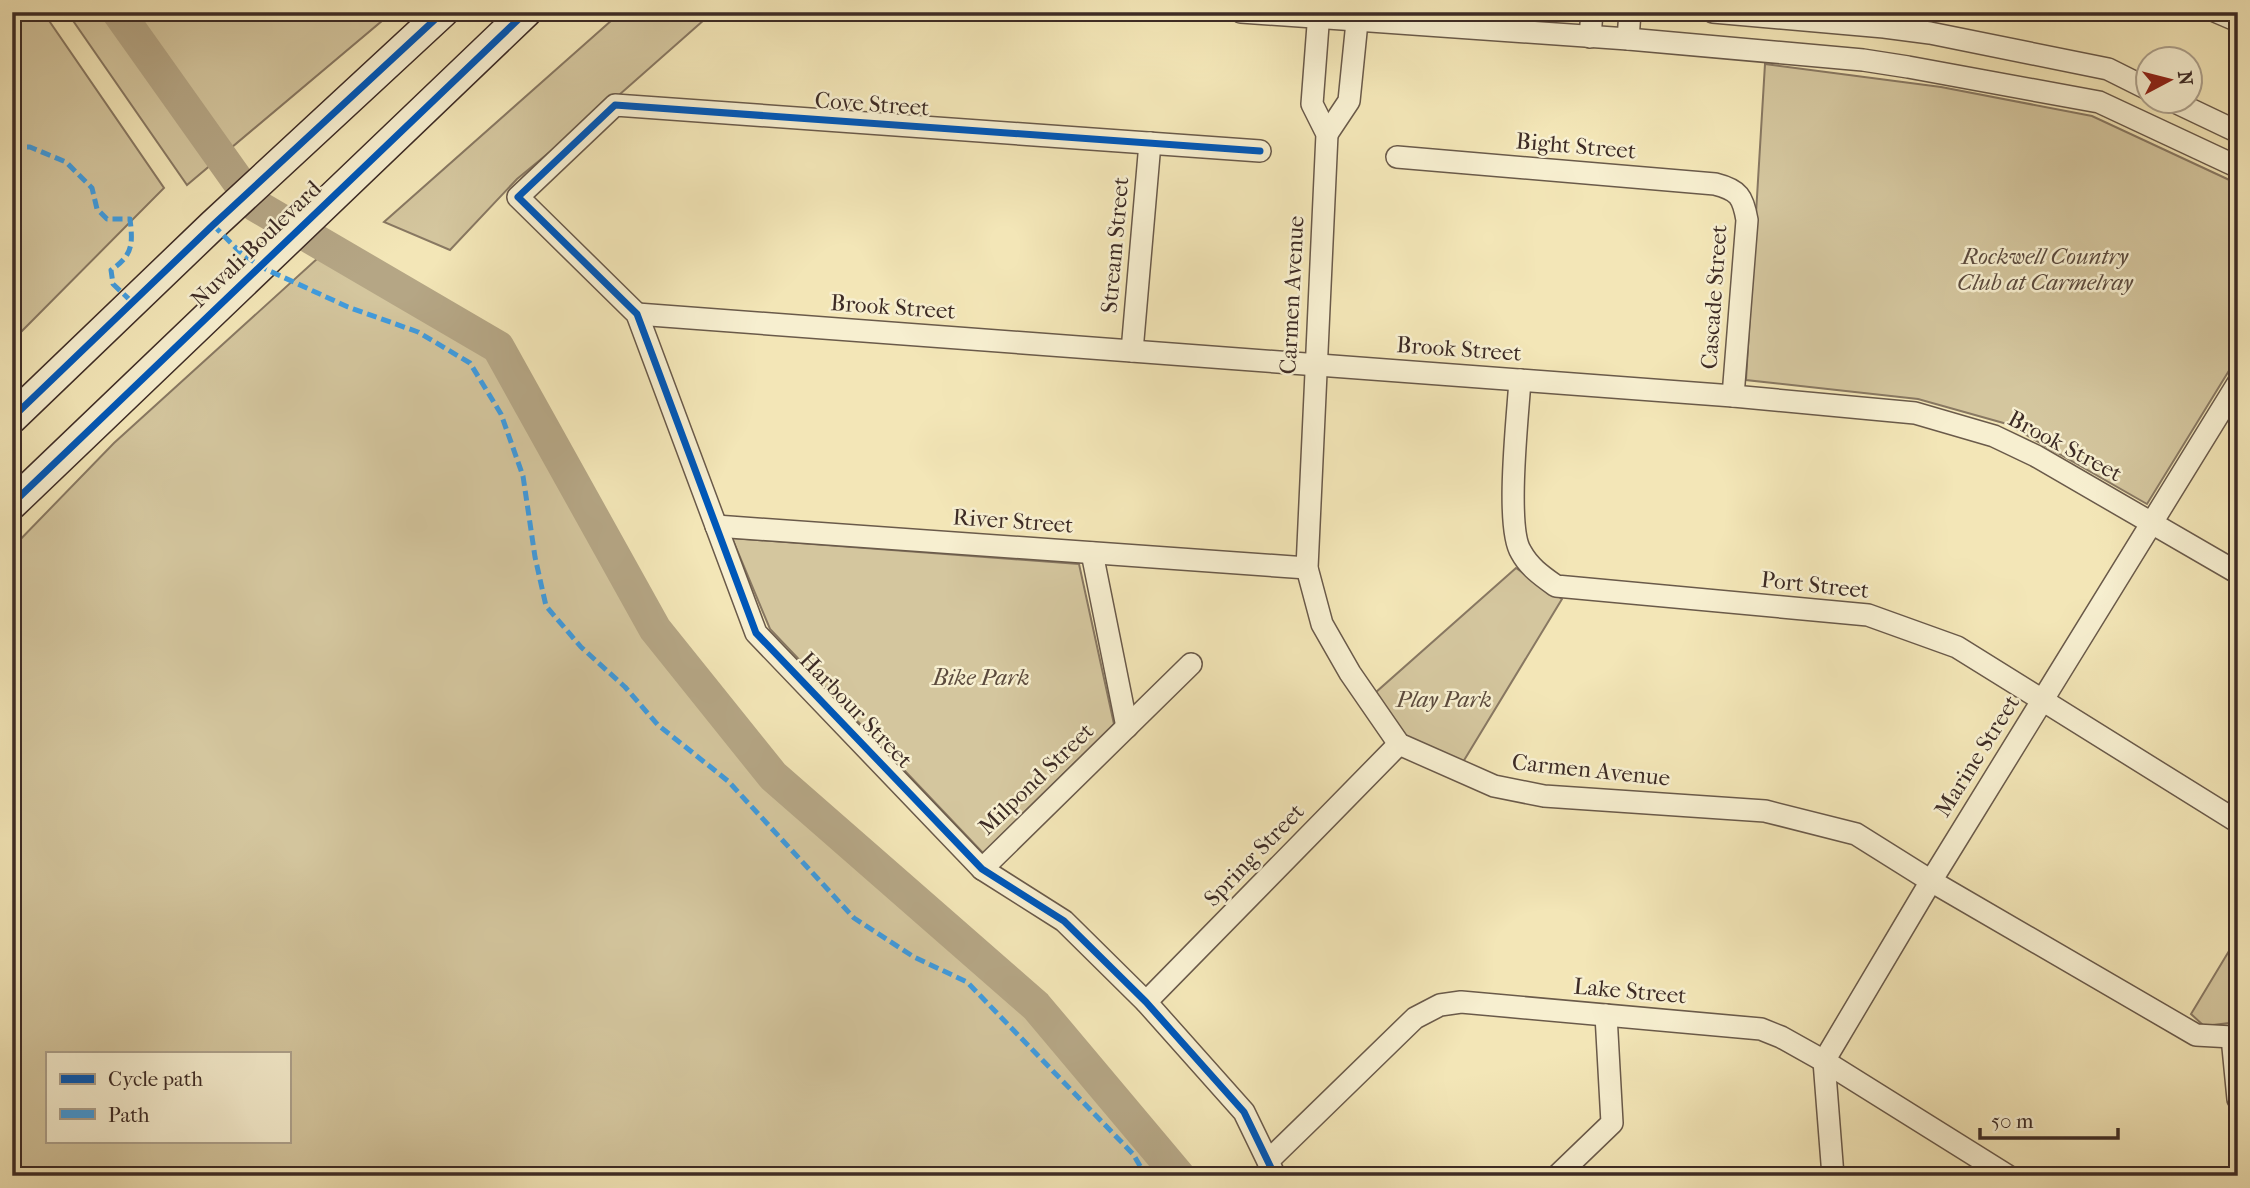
<svg xmlns="http://www.w3.org/2000/svg" width="2250" height="1188" viewBox="0 0 2250 1188" font-family="'IM FELL French Canon',serif">
<style>
.green{fill:#d4c69e;stroke:#887862;stroke-width:2;fill-rule:evenodd}
.lines{fill:none;stroke-linecap:round;stroke-linejoin:round}
.river{stroke:#b5a685;stroke-width:33}
.street-casing{stroke:#6a5a4a;stroke-width:24}
.secondary-casing{stroke:#3d2b25;stroke-width:33}
.street{stroke:#f7efd0;stroke-width:21}
.secondary{stroke:#f7efd0;stroke-width:30}
.quiet{stroke:#3f9ce0;stroke-width:5;stroke-dasharray:10 5;stroke-linecap:butt}
.cycleway-casing{stroke:#f7efd0;stroke-width:11}
.cycleway{stroke:#0057b8;stroke-width:7}
.labels{text-anchor:middle;dominant-baseline:central;stroke-width:5;stroke-linejoin:round;paint-order:stroke}
.street-label{font-size:23px;fill:#3d2b25;stroke:#f7efd0}
.park-label{font-size:23px;font-style:italic;fill:#5b4a3d;stroke:#f7efd0}
</style>
<rect width="100%" height="100%" fill="#f3e6b7"/>
<filter id="stains"><feTurbulence type="fractalNoise" baseFrequency=".00286" numOctaves="4"/><feColorMatrix values="0 0 0 0 .2 0 0 0 0 .09 0 0 0 0 .02 0 0 0 .5 -.17"/></filter>
<radialGradient id="worn" r=".72"><stop offset=".6" stop-color="#630" stop-opacity="0"/><stop offset="1" stop-color="#630" stop-opacity=".3"/></radialGradient>
<g class="green">
<polygon points="12,12 43,12 164,188 12,341"/>
<polygon points="67,12 377,12 383,20 187,185"/>
<polygon points="621,12 713,12 619,95 517,179 450,250 384,222"/>
<polygon points="1765,64 1941,87 2092,116 2238,184 2238,356 2147,504 2007,424 1918,399 1746,380"/>
<path d="M329,248L498,347L655,629L773,776L1036,1006L1180,1176H12V548L114,443ZM289,1053V1141H47V1053Z"/>
<polygon points="732,538 1079,564 1114,724 983,853 770,629"/>
<polygon points="1516,568 1562,599 1463,762 1408,738 1375,693"/>
<polygon points="2238,936 2238,1022 2204,1026 2191,1014"/>
</g>
<g class="lines">
<polyline class="river" points="118,12 255,205 498,347 655,629 773,776 1036,1006 1179,1176"/>
<defs>
<g id="street">
<polyline points="1241,12 1628,39 1863,60 1908,67 2099,102 2238,167"/>
<polyline points="1319,12 1312,104 1327,134 1307,568 1322,624 1350,673 1399,744 1494,786 1544,796 1765,811 1856,834 1931,881 2196,1035 2232,1037 2238,1035"/>
<polyline points="1713,12 1884,27 1930,33 2108,69 2148,89"/>
<polyline points="2217,12 2238,21"/>
<polyline points="1590,37 1592,12"/>
<polyline points="1628,39 1630,12"/>
<polyline points="2175,102 2238,132"/>
<polyline points="1327,134 1349,101 1358,12"/>
<polyline points="1260,151 615,105 518,197 637,314 756,633 982,869 1064,921 1146,1002 1244,1112 1275,1176"/>
<path d="M1397,157L1715,184C1739,190 1743,197 1747,220L1733,396"/>
<polyline points="637,314 1733,396 1915,413 1994,436 2036,456 2238,573"/>
<polyline points="1132,351 1150,143"/>
<path d="M1520,380C1518,414 1505,527 1521,552C1529,567 1542,576 1556,586L1868,615L1957,647L2238,822"/>
<polyline points="716,526 1307,568"/>
<polyline points="1092,553 1127,727"/>
<polyline points="982,869 1191,664"/>
<polyline points="1146,1002 1399,744"/>
<polyline points="2232,1037 2238,1099"/>
<polyline points="1268,1161 1415,1018 1440,1005 1461,1002 1761,1029 1781,1037 1824,1061 2008,1176"/>
<polyline points="1557,1176 1612,1123 1606,1015"/>
<polyline points="1833,1176 1824,1061 1931,881 2238,383"/>
</g>
<g id="secondary">
<polyline points="12,418 213,225 443,12"/>
<polyline points="12,504 526,12"/>
</g>
</defs>
<use href="#street" class="street-casing"/>
<use href="#secondary" class="secondary-casing"/>
<use href="#street" class="street"/>
<use href="#secondary" class="secondary"/>
<g class="quiet">
<path d="M12,147H30L66,162L92,188L97,209L107,219H130C133,244 133,255 111,270L113,284L133,303"/>
<polyline points="213,225 239,251 261,267 348,307 418,332 470,363 501,414 523,476 535,557 546,606 581,647 625,687 658,725 728,781 854,918 914,957 967,982 1133,1154 1146,1176"/>
</g>
<defs>
<g id="cycleway">
<polyline points="1260,151 615,105 518,197 637,314 756,633 982,869 1064,921 1146,1002 1244,1112 1275,1176"/>
<polyline points="12,418 213,225 443,12"/>
<polyline points="12,504 526,12"/>
</g>
</defs>
<use href="#cycleway" class="cycleway-casing"/>
<use href="#cycleway" class="cycleway"/>
</g>
<g class="labels">
<g class="street-label">
<text transform="translate(872 104) rotate(4)">Cove Street</text>
<text transform="translate(1576 146) rotate(5)">Bight Street</text>
<text transform="translate(256 244) rotate(-44)">Nuvali Boulevard</text>
<text transform="translate(1115 245) rotate(-85)">Stream Street</text>
<text transform="translate(1292 295) rotate(-87)">Carmen Avenue</text>
<text transform="translate(1714 297) rotate(-86)">Cascade Street</text>
<text transform="translate(893 307) rotate(4)">Brook Street</text>
<text transform="translate(1459 349) rotate(4)">Brook Street</text>
<text transform="translate(2065 446) rotate(28)">Brook Street</text>
<text transform="translate(1013 521) rotate(4)">River Street</text>
<text transform="translate(1815 585) rotate(6)">Port Street</text>
<text transform="translate(856 710) rotate(46)">Harbour Street</text>
<text transform="translate(1977 756) rotate(-58)">Marine Street</text>
<text transform="translate(1591 770) rotate(6)">Carmen Avenue</text>
<text transform="translate(1036 779) rotate(-44)">Milpond Street</text>
<text transform="translate(1254 855) rotate(-46)">Spring Street</text>
<text transform="translate(1630 991) rotate(5)">Lake Street</text>
</g>
<g class="park-label">
<text x="2045" y="256">Rockwell Country<tspan x="2045" dy="26">Club at Carmelray</tspan></text>
<text x="981" y="677">Bike Park</text>
<text x="1444" y="699">Play Park</text>
</g>
</g>
<rect width="2250" height="1188" fill="none" stroke="#f3e6b7" stroke-width="42"/>
<rect x="14" y="14" width="2222" height="1160" fill="none" stroke="#3d2b25" stroke-width="3.5"/>
<rect x="21" y="21" width="2208" height="1146" fill="none" stroke="#3d2b25" stroke-width="2"/>
<rect x="46" y="1052" width="245" height="91" fill="#f7efd0" stroke="#ada18c" stroke-width="2"/>
<rect x="60" y="1074" width="35" height="10" fill="#0057b8" stroke="#ada18c" stroke-width="2"/>
<text x="108" y="1086" font-size="21" fill="#3d2b25">Cycle path</text>
<rect x="60" y="1109" width="35" height="10" fill="#3f9ce0" stroke="#ada18c" stroke-width="2"/>
<text x="108" y="1122" font-size="21" fill="#3d2b25">Path</text>
<g transform="translate(2169 80) rotate(83)"><circle r="33" fill="#f7efd0" stroke="#ada18c" stroke-width="2"/>
<path d="M0-5L12 26L0 18L-12 26Z" fill="#8f2418"/>
<text y="-10" font-size="19" font-weight="bold" text-anchor="middle" fill="#3d2b25">N</text>
</g>
<path d="M1980 1128v10h138v-10" fill="none" stroke="#3d2b25" stroke-width="3.5"/>
<text x="1991" y="1128" font-size="21" fill="#3d2b25" stroke="#f7efd0" stroke-width="5" paint-order="stroke">50 m</text>
<rect width="100%" height="100%" filter="url(#stains)"/>
<rect width="100%" height="100%" fill="url(#worn)"/>
</svg>
